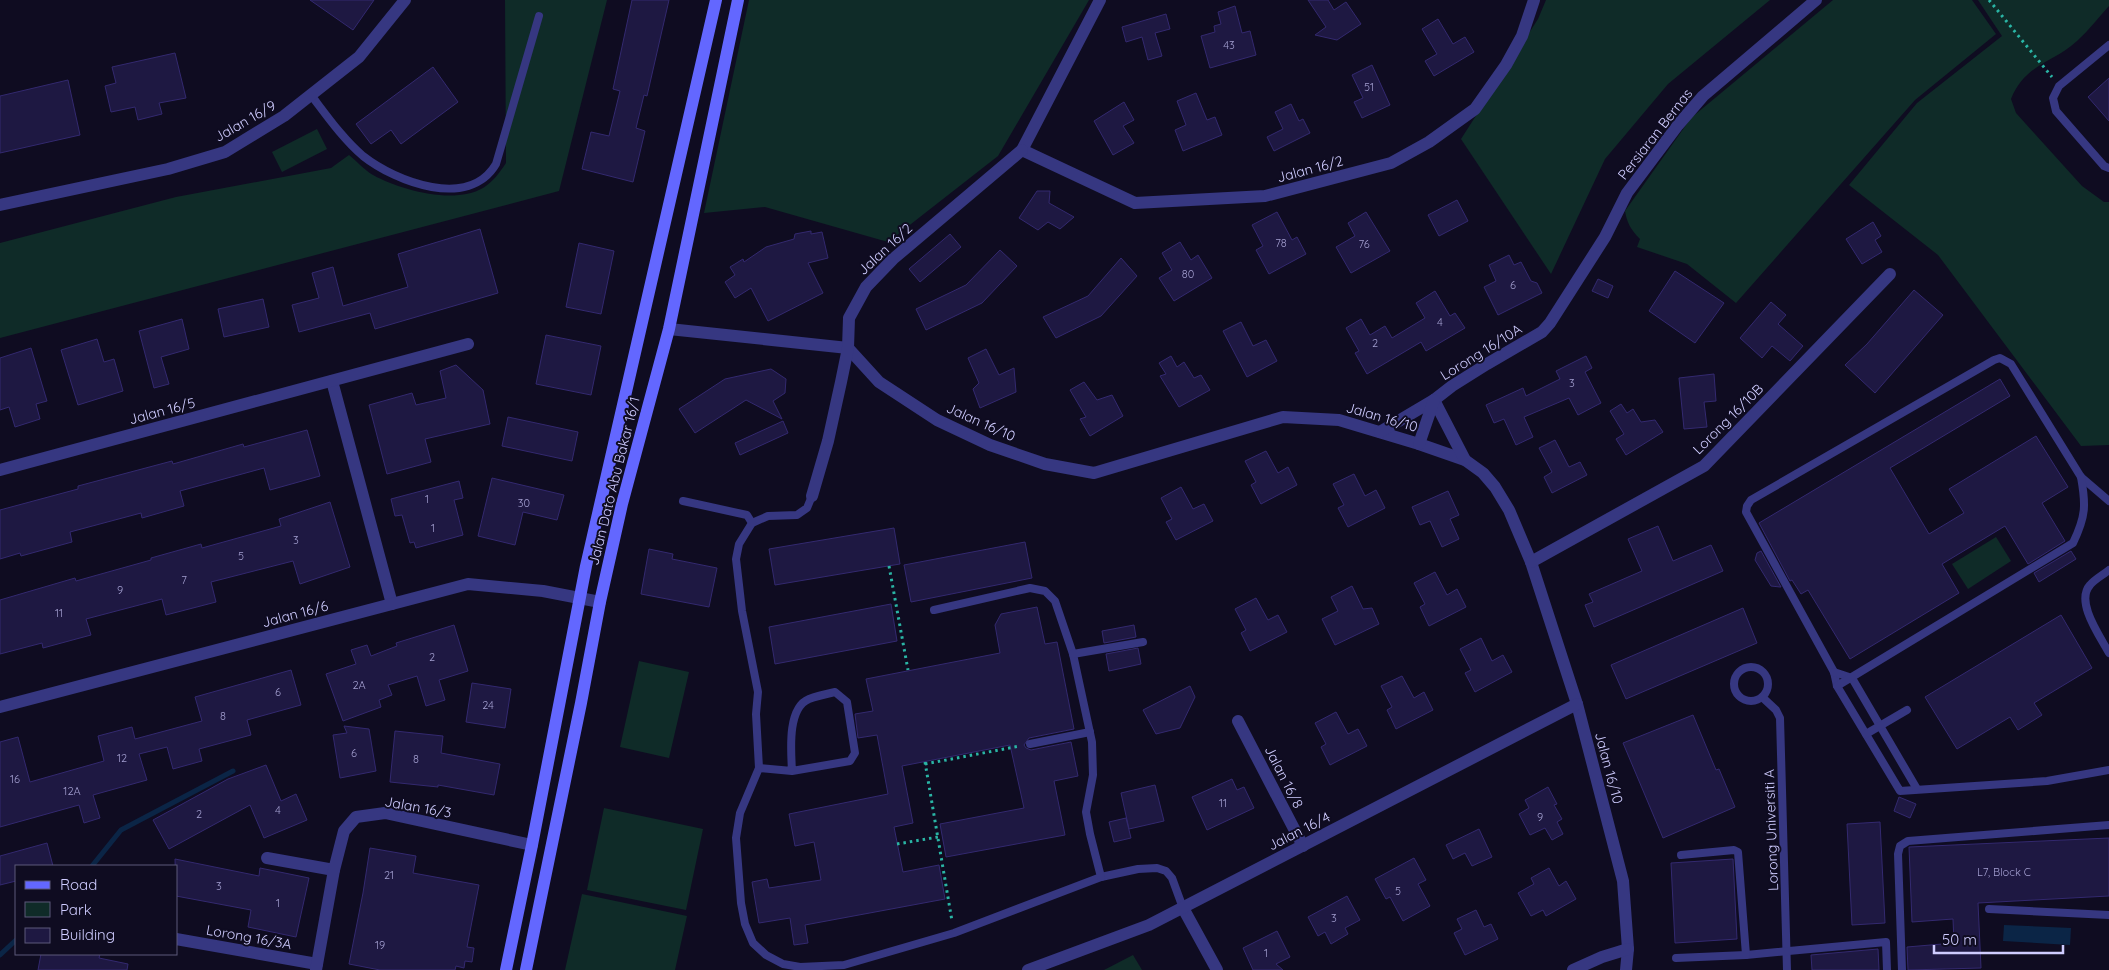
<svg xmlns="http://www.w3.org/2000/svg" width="2109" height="970" viewBox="0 0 2109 970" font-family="Quicksand,sans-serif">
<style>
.green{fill:#0f2b28}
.water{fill:#0b2546}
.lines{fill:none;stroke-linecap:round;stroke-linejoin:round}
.stream{stroke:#0b2546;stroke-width:5}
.building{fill:#1e1842;stroke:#33296f}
.path{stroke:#2ab5a5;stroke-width:3;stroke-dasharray:2.5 4;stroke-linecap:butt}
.service{stroke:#363781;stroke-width:8}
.minor{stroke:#363781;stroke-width:12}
.tertiary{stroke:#363781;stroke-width:12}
.secondary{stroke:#6367ff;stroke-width:12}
.labels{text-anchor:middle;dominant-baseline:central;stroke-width:4;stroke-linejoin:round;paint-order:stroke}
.number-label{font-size:11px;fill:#a39fd0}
.street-label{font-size:14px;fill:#cfccff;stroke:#0f0c21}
</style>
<rect width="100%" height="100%" fill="#0f0c21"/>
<g class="green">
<path d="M505,0H607L559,191L0,338V243L176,197L331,168L349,155C357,161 364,170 373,175C400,190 454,205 483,188C493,182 500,172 506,163Z"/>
<polygon points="749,0 1089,0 998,156 888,242 765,207 704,213"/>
<polygon points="1546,0 1770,0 1668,84 1605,159 1551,274 1461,139 1538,19"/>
<path d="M1833,0H1972L1996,34L1915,100L1736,303L1687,264L1637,247L1640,239C1631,230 1627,223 1625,211L1691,118Z"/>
<path d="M1978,0H2109V6C2099,17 2089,30 2077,41C2053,63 2025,64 2011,99L2016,113L2082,186L2104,202H2109V445L2081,446L1938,255L1849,185L1917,103L2002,36Z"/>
<polygon points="317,129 327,149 282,172 272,152"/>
<polygon points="1996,537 2011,561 1968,589 1952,564"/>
<polygon points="639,661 689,672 669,758 620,747"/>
<polygon points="604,808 703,829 686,910 587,890"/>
<polygon points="582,894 687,916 675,970 565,970"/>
<polygon points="1133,955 1142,970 1104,970"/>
</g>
<polygon class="water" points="2004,925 2071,928 2070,945 2003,941"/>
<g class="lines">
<g class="stream">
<polyline points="92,866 121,830 233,771"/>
<polyline points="0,955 16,940"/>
</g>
</g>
<g class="building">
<polygon points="310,0 374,0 353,30"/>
<polygon points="632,0 669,0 647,96 644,95 636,128 645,131 633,182 582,169 591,132 609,136 620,91 613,89"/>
<polygon points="1308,0 1328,0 1334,10 1346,2 1361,24 1337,40 1315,35 1326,27"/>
<polygon points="1235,6 1242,33 1250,31 1256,55 1210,68 1201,36 1215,32 1214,26 1221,24 1218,12"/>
<polygon points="1166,14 1170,29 1155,33 1162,56 1148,60 1142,37 1126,42 1122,27"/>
<polygon points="1438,19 1453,44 1465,37 1474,52 1434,76 1425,61 1437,54 1422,29"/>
<polygon points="175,53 186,98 159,103 162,114 138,120 135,107 111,112 105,86 116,83 112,67"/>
<polygon points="1372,65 1390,105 1362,118 1354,102 1363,98 1352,75"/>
<polygon points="433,67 458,102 401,144 391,130 371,144 356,124"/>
<polygon points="2109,78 2109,121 2088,97"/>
<polygon points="68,80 80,135 0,153 0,96"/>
<polygon points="1196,93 1207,120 1215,117 1222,135 1183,151 1175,130 1186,125 1177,101"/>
<polygon points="1124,102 1134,120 1123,126 1134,143 1113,155 1094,121"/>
<polygon points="1291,104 1299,121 1303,119 1310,133 1274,151 1267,137 1283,129 1275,112"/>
<polygon points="1037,191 1050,191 1049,203 1074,217 1060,229 1048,222 1038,230 1019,218"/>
<polygon points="1457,200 1468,221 1439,236 1428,215"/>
<polygon points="1277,212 1292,240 1297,237 1306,254 1269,274 1256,250 1263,246 1252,225"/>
<polygon points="1366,212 1390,251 1351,273 1336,247 1355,236 1348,223"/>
<polygon points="1873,222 1881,236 1875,240 1882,252 1862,264 1846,239"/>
<polygon points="480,229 498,293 375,329 370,313 299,332 292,305 319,298 312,273 333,267 343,306 408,287 398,254"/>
<polygon points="811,231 811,234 822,232 828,258 808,263 823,293 768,321 751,288 735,298 725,282 735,275 730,267 743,259 744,262 766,247 794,239 795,234"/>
<polygon points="950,234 961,247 920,282 909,269"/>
<polygon points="1180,242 1191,260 1198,255 1212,278 1174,301 1159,278 1172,270 1162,253"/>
<polygon points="579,243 614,251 601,314 566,307"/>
<polygon points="1000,250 1017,266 982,303 926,330 916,309 966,285"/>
<polygon points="1509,255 1514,265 1521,262 1531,281 1537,283 1542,293 1498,315 1484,287 1496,281 1489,265"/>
<polygon points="1121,258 1137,276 1101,316 1056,338 1043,317 1088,296"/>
<polygon points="1675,271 1724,303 1695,343 1649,311"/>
<polygon points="1598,279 1613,286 1608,298 1592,291"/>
<polygon points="1914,290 1943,315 1875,393 1845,365 1867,344"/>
<polygon points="1435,291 1450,316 1455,313 1465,328 1426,351 1421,342 1367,374 1355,353 1359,351 1346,328 1361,319 1370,335 1385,326 1392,338 1425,318 1416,303"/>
<polygon points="263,299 269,327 224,337 218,309"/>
<polygon points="1771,302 1786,315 1778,324 1803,346 1790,361 1772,346 1762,358 1740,338"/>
<polygon points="182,319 189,349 161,357 169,384 154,388 139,331"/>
<polygon points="1241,322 1253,346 1266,340 1277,361 1247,377 1223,331"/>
<polygon points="546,335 601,346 591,395 536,384"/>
<polygon points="97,339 104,362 114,359 123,391 78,405 61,350"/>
<polygon points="31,348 47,401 36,404 40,419 15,427 9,407 0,410 0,358"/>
<polygon points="986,349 999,375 1014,368 1016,392 980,408 973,389 979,383 968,358"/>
<polygon points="1171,356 1177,367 1184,362 1194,378 1201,375 1210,390 1179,407 1160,376 1166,374 1159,363"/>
<polygon points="1586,356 1592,368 1585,372 1601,403 1578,415 1569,398 1524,417 1533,437 1516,445 1504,419 1494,423 1486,405 1523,388 1526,396 1560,379 1556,371"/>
<polygon points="456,365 483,390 490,424 425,439 431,462 387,474 369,405 412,393 416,405 446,398 440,371"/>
<polygon points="771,369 786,379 785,393 773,401 782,419 746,400 695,433 679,409 725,379"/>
<polygon points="1714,374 1716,401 1704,402 1707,427 1684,429 1679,378"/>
<polygon points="2000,379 2010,396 1890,468 1929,534 1964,513 1949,489 2036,436 2068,487 2042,503 2065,541 2028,564 2005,526 1942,564 1959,593 1850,659 1808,590 1801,594 1792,580 1790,581 1759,523"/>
<polygon points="1084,382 1097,400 1112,395 1123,416 1090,436 1080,419 1086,417 1070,390"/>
<polygon points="1621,404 1627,413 1633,409 1641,422 1655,420 1663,432 1626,455 1616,439 1624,434 1610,411"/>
<polygon points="508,417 578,432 572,461 502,446"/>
<polygon points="783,421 788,433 740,455 735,443"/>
<polygon points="307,430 320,476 270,490 264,468 180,491 184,506 142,518 141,513 70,532 72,542 21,556 20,553 0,559 0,510 78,489 78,486 172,461 173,464 243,444 244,447"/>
<polygon points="1555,440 1569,467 1580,462 1587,475 1552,493 1544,477 1552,472 1539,448"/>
<polygon points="1266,451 1278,473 1288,467 1297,485 1261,504 1251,485 1256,482 1245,461"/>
<polygon points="1354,474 1365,496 1376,490 1385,508 1348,527 1338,508 1344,505 1333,484"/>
<polygon points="492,478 564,495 557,520 523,512 515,545 478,536"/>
<polygon points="459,481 463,498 454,500 463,535 416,548 414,542 410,543 402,515 395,516 391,499"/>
<polygon points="1181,487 1193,509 1204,504 1213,521 1176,540 1166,522 1172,519 1161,498"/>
<polygon points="1448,491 1459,515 1450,519 1459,539 1442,547 1430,521 1420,525 1412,507"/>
<polygon points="330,502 350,567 300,584 293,561 211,582 216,602 166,615 162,599 86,619 91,635 43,648 42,643 0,654 0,600 75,578 76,581 151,560 151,558 201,544 202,548 281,526 279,519"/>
<polygon points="1658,526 1673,561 1711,545 1723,571 1594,627 1585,605 1593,602 1589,594 1642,571 1628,539"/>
<polygon points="894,528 900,564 775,585 769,549"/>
<polygon points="1025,542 1032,578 911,602 904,565"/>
<polygon points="649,549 673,554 672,559 717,568 709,607 641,594"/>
<polygon points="1761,551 1781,587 1780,587 1771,586 1755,560 1757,553"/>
<polygon points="2071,551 2076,559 2039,582 2034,573"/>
<polygon points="1435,572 1447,595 1457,589 1466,607 1429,626 1420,607 1425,604 1414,583"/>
<polygon points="1352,586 1363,609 1372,608 1379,624 1335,645 1322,619 1338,611 1331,597"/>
<polygon points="1256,598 1268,620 1278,615 1287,632 1250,651 1241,633 1246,630 1235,609"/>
<polygon points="891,604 897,641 775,664 769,627"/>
<polygon points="1037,607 1045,644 1057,642 1074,729 1029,738 1024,745 1026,748 1031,750 1071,742 1078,776 1054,781 1065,835 946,857 940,824 1024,808 1010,745 902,766 913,823 894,827 903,872 939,865 945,899 805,925 808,943 794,945 790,918 759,923 752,882 767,879 769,888 821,880 814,842 795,846 789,814 888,794 877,735 858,738 855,714 873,711 866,679 1000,653 995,625 1001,614"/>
<polygon points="1743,608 1757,643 1626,699 1611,665"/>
<polygon points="2061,615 2092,668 2034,703 2042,715 2018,730 2010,717 1957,749 1925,697"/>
<polygon points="454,625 468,671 439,680 445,700 426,706 417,676 388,685 392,695 379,700 381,707 343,721 326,674 356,664 351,650 367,645 371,656 397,646 396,643"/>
<polygon points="1134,625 1136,637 1104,643 1102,631"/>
<polygon points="1481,638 1492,661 1503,655 1512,672 1475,692 1465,673 1471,670 1460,649"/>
<polygon points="1138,648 1141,664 1109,671 1106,654"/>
<polygon points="291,670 301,705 247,720 251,735 199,749 202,761 173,769 167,747 139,754 147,780 93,795 100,818 84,823 79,805 0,827 0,742 18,737 30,782 104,761 98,736 132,727 135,739 202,721 195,697"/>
<polygon points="1402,676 1414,698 1424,692 1433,710 1396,729 1387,710 1392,707 1381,686"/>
<polygon points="472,683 511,689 505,728 466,722"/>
<polygon points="1190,686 1195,697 1180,728 1156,734 1143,710"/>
<polygon points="1336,712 1348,734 1358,729 1367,746 1330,765 1321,747 1326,744 1315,723"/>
<polygon points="1693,715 1716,770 1719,769 1735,807 1663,838 1623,743"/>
<polygon points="344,726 369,729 376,771 340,778 333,735 347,733"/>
<polygon points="395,731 443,736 441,753 500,764 494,795 438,785 438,787 390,782"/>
<polygon points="266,765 281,801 296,794 307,820 264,838 250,805 169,849 153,820 228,779"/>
<polygon points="1232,779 1237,790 1244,787 1254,808 1207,830 1192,797"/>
<polygon points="1155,785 1164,821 1129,829 1121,793"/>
<polygon points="1548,787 1557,804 1554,805 1562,819 1557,822 1563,834 1552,840 1545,828 1530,835 1519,814 1529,808 1525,800"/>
<polygon points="1899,797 1916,804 1910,818 1894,811"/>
<polygon points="1126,818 1131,838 1114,842 1109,822"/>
<polygon points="1880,822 1885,923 1852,925 1847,824"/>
<polygon points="1479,829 1492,857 1472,866 1465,853 1453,859 1446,845"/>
<polygon points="2109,838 2109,896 1978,903 1981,968 1908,970 1907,947 1954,943 1953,919 1912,922 1909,847"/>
<polygon points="47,843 53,866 16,866 16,881 0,885 0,856"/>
<polygon points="370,848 416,856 413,873 479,885 467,947 474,948 472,962 465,961 464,968 456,966 455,970 380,970 349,964 363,893"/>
<polygon points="1414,858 1426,880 1418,884 1430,906 1403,921 1390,897 1386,899 1375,879"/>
<polygon points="175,859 259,876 260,868 309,878 296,937 248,927 251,910 176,896"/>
<polygon points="1733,859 1737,939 1675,943 1671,863"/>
<polygon points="1549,868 1559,886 1566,881 1576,899 1546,916 1543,910 1531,916 1518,893 1534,884 1531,878"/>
<polygon points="1347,896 1360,920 1345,928 1348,934 1331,944 1325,932 1318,936 1308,917"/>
<polygon points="1476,910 1484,927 1491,924 1498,939 1465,955 1454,933 1462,929 1457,919"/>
<polygon points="1277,931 1290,957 1276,964 1283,970 1253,970 1243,948"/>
<polygon points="1878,949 1879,970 1812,970 1811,955"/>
<polygon points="41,954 100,954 99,958 128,964 127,970 38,970"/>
</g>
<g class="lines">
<g class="path">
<polyline points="1989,0 2052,77"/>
<polyline points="889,566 908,670"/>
<polyline points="925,762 952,921"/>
<polyline points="925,764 1020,746"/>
<polyline points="897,844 938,837"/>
</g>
<g class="service">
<polyline points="2109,45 2059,86 2053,98 2056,111 2104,166 2109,168"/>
<path d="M311,95C327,116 343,139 363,156C396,182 469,210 496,164L539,16"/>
<polyline points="812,496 807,508 797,515 768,516 752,523 739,544 736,559 742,611 758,692 756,714 759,768 740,813 736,838 741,903 745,924 753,943 766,955 783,964 800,967 844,965 954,933 1101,877 1138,869 1157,868 1166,871 1172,878 1183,908"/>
<polyline points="683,501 747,515 752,523"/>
<polyline points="2109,501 2081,477 2011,364 2000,358 1994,360 1751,500 1747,506 1746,512 1834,672 1837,686 1900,791 2047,781 2109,770"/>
<path d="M2109,570C2103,575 2095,579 2090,585C2075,602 2100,636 2109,653"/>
<polyline points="934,610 1030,588 1045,591 1055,601 1073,654 1092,742 1093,775 1086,812 1090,834 1101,877"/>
<polyline points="1073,654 1143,642"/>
<circle cx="1751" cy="684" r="17"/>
<polyline points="1834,672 1852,678 1917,789"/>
<path d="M1837,686L2073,543C2086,516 2086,505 2081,477"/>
<polyline points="1762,697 1776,710 1780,718 1787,970"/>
<polyline points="1866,734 1907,710"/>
<polyline points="1030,744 1090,732"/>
<path d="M759,768L792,771L850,761L855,753L847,702L835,692C826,694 817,696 809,699C787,708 791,751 792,771"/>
<polyline points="1989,909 2109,915"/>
<polyline points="1746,955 1886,942 1887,970"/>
<polyline points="1676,958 1746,955 1738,852 1734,850 1681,855"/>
<polyline points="1902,970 1898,854 1900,846 1908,841 2109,825"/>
</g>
<g class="minor">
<polyline points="1100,0 1022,150 1135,203 1265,196 1391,163 1429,142 1475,109 1506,65 1522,36 1534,0"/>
<polyline points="0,205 168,169 225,152 284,116 359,57 405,0"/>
<polyline points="669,329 848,348 879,382 937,420 990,445 1045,464 1094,473 1283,417 1339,420 1419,444 1465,460 1483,473 1495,487 1509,510 1531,562 1577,704 1623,881 1628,949 1626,970"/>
<polyline points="332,381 392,604"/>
<polyline points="1434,400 1465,460"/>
<polyline points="1380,432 1434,400 1452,386 1487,364 1542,332 1550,323 1605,237 1627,193 1678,125 1703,96 1816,0"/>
<polyline points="1419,444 1434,400"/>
<polyline points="0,470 468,344"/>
<polyline points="812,496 828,441 841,382 848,348 849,318 866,287 893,259 1022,150"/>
<polyline points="1531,562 1704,466 1890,274"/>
<polyline points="1238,721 1303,846"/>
<polyline points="267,858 334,870"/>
<polyline points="1183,908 1217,970"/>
<polyline points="176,939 317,964"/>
<polyline points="316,970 334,870 344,831 356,817 385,813 532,845"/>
<polyline points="1028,970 1149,925 1577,704"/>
<polyline points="1573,970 1602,957 1628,949"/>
</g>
<polyline class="tertiary" points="0,707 468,584 543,591 600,602"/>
<g class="secondary">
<polyline points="506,970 532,845 586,566 716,0"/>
<polyline points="526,970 581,703 600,602 622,504 669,329 738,0"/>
</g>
</g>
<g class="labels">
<g class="number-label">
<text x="1229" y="45">43</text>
<text x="1369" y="87">51</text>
<text x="1281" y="243">78</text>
<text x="1364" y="244">76</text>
<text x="1188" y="274">80</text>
<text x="1513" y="285">6</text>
<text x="1440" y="322">4</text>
<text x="1375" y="343">2</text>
<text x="1572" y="383">3</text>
<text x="427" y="499">1</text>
<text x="524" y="503">30</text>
<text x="433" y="528">1</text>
<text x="296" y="540">3</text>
<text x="241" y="556">5</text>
<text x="184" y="580">7</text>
<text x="120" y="590">9</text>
<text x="59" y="613">11</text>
<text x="432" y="657">2</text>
<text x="359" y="685">2A</text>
<text x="278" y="692">6</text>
<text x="488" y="705">24</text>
<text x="223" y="716">8</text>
<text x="354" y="753">6</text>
<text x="122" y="758">12</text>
<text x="416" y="759">8</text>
<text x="15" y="779">16</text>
<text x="72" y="791">12A</text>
<text x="1223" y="803">11</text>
<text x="278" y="810">4</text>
<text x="199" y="814">2</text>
<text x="1540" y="817">9</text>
<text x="2004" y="872">L7, Block C</text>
<text x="389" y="875">21</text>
<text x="219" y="886">3</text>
<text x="1398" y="891">5</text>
<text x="278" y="903">1</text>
<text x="1334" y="918">3</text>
<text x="380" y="945">19</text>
<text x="1266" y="953">1</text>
</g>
<g class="street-label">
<text transform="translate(245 121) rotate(-30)">Jalan 16/9</text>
<text transform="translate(1655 134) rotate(-52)">Persiaran Bernas</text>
<text transform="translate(1310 169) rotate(-15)">Jalan 16/2</text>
<text transform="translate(885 249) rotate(-43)">Jalan 16/2</text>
<text transform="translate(1481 352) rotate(-32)">Lorong 16/10A</text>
<text transform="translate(162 411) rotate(-15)">Jalan 16/5</text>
<text transform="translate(1382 417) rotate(16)">Jalan 16/10</text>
<text transform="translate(1728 419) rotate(-45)">Lorong 16/10B</text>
<text transform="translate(981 422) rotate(24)">Jalan 16/10</text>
<text transform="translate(614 481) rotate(-76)">Jalan Dato Abu Bakar 16/1</text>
<text transform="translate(295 614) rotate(-15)">Jalan 16/6</text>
<text transform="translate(1609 768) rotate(75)">Jalan 16/10</text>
<text transform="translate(1284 777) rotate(63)">Jalan 16/8</text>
<text transform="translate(418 807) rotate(10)">Jalan 16/3</text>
<text transform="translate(1771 830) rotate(-92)">Lorong Universiti A</text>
<text transform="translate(1299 831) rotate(-27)">Jalan 16/4</text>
<text transform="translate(249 937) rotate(10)">Lorong 16/3A</text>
</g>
</g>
<rect x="15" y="865" width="162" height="90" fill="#0f0c21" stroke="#5c597a"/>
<rect x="25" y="881" width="25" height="8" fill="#6367ff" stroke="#5c597a"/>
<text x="60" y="890" font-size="15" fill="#cfccff">Road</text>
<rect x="25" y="902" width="25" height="15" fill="#0f2b28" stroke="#5c597a"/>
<text x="60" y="915" font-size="15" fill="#cfccff">Park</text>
<rect x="25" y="928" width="25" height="15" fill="#1e1842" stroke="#5c597a"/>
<text x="60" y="940" font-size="15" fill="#cfccff">Building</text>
<path d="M1934 945v8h129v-8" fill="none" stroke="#cfccff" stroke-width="2.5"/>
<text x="1942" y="945" font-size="15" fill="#cfccff" stroke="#0f0c21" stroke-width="4" paint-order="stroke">50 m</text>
</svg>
